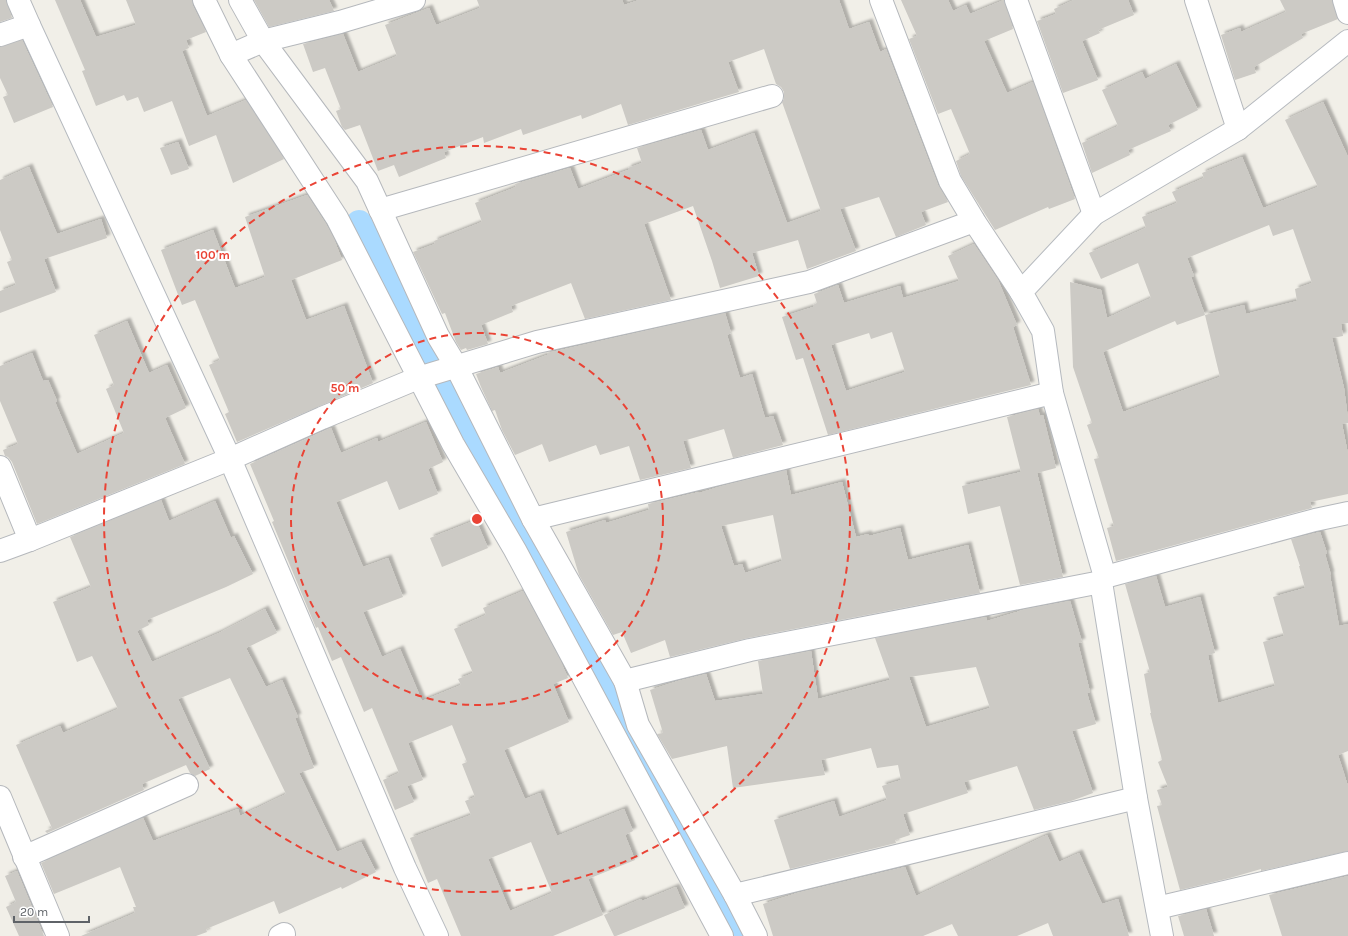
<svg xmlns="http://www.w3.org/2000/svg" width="1348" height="936" viewBox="0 0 1348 936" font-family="Karla,sans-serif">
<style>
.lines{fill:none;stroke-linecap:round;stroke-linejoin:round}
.canal{stroke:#aadaff;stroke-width:26}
.building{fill:#cccac5;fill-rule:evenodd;filter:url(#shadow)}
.street-casing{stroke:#b5b8bc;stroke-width:24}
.secondary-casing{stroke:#b6babf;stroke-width:24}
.street{stroke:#fff;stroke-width:22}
.secondary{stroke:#fff;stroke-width:22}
.ring{fill:none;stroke:#ea4335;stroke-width:2;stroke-dasharray:7 5}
.centre{fill:#ea4335;stroke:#fff;stroke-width:2}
.ring-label{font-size:12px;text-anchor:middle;font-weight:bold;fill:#ea4335;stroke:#fff;stroke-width:4;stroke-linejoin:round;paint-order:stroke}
</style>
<defs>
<filter id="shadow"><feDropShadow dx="3.5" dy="-3.5" stdDeviation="1" flood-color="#0004"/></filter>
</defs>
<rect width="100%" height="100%" fill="#f1efe8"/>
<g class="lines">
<polyline class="canal" points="359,223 464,423 606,682 673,816 740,936"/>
</g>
<g class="building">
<polygon points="0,0 6,0 12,18 0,22"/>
<polygon points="55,0 80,0 96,37 136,25 126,0 192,0 193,6 206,32 186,40 189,48 182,51 207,116 246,100 284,159 233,183 216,135 189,146 172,101 144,112 138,97 127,101 124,95 96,106 82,71 85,70"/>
<polygon points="254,0 329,0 334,11 269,27"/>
<polygon points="477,0 622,0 624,5 639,0 839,0 849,29 869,22 880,52 886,49 938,185 948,202 921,212 926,225 896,237 879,197 840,209 856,251 807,269 798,240 752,253 759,276 720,288 712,261 693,206 644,224 671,300 585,319 571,283 511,306 513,312 481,325 488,344 467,350 466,348 461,350 456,342 445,313 442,314 413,252 435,244 434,241 482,222 475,203 516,187 515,184 570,168 578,189 628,170 628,168 642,163 637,148 701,130 708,150 754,133 787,223 821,211 782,102 784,99 784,92 781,87 776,84 764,49 728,62 739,92 628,125 621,104 582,119 581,115 523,135 521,129 484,143 483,137 444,152 446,158 399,177 394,165 378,171 360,125 345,130 342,127 336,111 341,109 325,68 313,72 303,44 343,34 358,72 397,56 385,25 429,8 436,25 480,8"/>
<polygon points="901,0 948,0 953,11 966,5 970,14 1004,0 1013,29 984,41 1007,93 1033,82 1075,199 1049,209 1048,207 995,230 961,176 956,161 970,154 951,109 938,114 909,39 917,36"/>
<polygon points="1074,0 1128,0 1134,15 1098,30 1100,33 1082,41 1098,80 1063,93 1037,21 1056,14 1054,9"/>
<polygon points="1280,0 1332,0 1338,19 1301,34 1303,38 1254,67 1256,73 1235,80 1221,35 1240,28 1241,32 1286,12"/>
<polygon points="22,40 53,107 14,123 3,97 8,95 0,78 0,47"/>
<polygon points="1176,64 1198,110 1168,125 1171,131 1128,150 1130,155 1092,173 1082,143 1118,126 1102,90 1142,72 1145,79"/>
<path d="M1323,102L1348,157V323L1341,324L1343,336L1332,338L1344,388L1348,419V423L1342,424L1348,454V494L1310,502L1312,508L1116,561L1107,528L1114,526L1094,459L1099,458L1087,425L1092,423L1073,367L1070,282L1101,290L1107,318L1151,298L1138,263L1101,279L1089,253L1146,228L1142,217L1177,203L1172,192L1204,178L1202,173L1242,157L1263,208L1318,187L1285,120ZM1269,225L1273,236L1293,229L1312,283L1295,289L1297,301L1246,314L1244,305L1205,315L1191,277L1194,276L1187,258ZM1205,315L1220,377L1123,412L1103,352L1175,321L1177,325Z"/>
<polygon points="178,142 189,169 171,175 160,148"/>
<polygon points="29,167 57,234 101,219 107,238 44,259 56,292 0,313 0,291 16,285 7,262 12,260 0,230 0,180"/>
<polygon points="307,195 326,224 334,239 342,260 291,280 306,320 344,306 373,383 237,442 225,414 229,412 209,365 220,360 195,300 182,305 161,250 213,230 235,288 265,277 245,217"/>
<path d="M974,244L998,280L1017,325L1013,327L1031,385L828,435L803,358L796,360L782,317L813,307V305L817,303L814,294L838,285L844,303L900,286L903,298L959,281L948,256ZM892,332L905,372L846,391L831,345L869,333L871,339Z"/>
<polygon points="725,313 731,333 727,335 740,378 752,374 765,418 773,416 783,445 733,458 724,429 683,441 691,468 640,480 629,446 600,455 596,445 549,462 542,444 515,455 502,430 495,410 492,411 481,387 476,374 498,367 500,373 547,355 547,353"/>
<polygon points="127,321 149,373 167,365 186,408 165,418 185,464 37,524 12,462 8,457 5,456 3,450 18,444 0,401 0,366 32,353 43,381 48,380 57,401 55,402 77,454 124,433 106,389 114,385 94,335"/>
<polygon points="1038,409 1040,416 1043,415 1056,468 1037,473 1063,577 1020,585 1000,506 968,514 962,486 1021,472 1007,417"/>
<path d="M426,422L443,462L428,469L438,494L399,510L387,481L336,502L363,567L388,558L403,597L363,612L382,657L400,649L422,701L461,685L458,679L473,673L454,629L486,615L483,608L523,591L560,660L568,678L553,684L569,722L504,750L525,799L540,793L557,836L624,809L633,831L625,835L635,860L588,879L603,915L553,936H461L437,879L428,883L410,838L471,815L465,801L475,797L462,764L467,762L452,725L408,743L423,780L407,786L414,802L395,810L383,780L399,773L372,708L364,712L341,657L332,661L318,627L316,628L272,522L274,521L250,464L331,428L341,453L377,438L378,442ZM531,842L552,893L510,911L488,859Z"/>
<path d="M786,470L791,495L842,482L856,537L868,534L869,536L900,528L908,560L968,545L980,593L748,638L670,657L665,640L631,653L622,632L613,635L579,575L566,532L605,520L606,523L649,510L648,504L699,492V493L722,486ZM773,515L782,561L745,573L742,564L734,566L721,526Z"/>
<polygon points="161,500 169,521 215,501 231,538 234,536 253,574 226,587 147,620 149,625 137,631 152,662 219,633 265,609 277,633 246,648 266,687 282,680 298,717 295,718 314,768 299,773 337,852 361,842 376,872 342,889 341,887 279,914 274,901 206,929 207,932 196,936 81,936 135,913 133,907 136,907 120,867 54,894 41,863 143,818 153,841 238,809 240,816 286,794 230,678 178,699 210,769 195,776 190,773 186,765 142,784 144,790 47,833 45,831 52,828 16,745 60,726 63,733 118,709 92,656 77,662 53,602 91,587 70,537"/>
<polygon points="476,520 488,548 442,567 430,538"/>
<polygon points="1320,532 1327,553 1325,554 1331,575 1330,575 1339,626 1348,624 1348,751 1338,755 1348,786 1348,851 1261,871 1261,869 1230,878 1180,890 1157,806 1162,805 1157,790 1168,787 1158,762 1162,760 1150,713 1151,713 1144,674 1150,672 1125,584 1156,576 1165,607 1200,597 1215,653 1208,655 1218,703 1275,686 1263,642 1284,636 1273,597 1305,588 1299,566 1300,566 1291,539"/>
<path d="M1070,601L1082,642L1078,643L1090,692L1087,693L1096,724L1072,731L1093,793L1071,801L1034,810L1017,766L964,782L968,793L903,814L910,835L895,840L896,843L790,869L774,820L834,801L839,817L887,800L882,786L901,780L898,765L877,768L871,748L821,760L825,775L733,788L727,746L672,759L657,734L663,733L650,690L678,681L706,674L715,701L763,694L758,661L811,651L818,699L890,680L875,638L986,617L987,621L1026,609ZM976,667L990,708L926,727L909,677Z"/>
<polygon points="1047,835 1059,862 1079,853 1102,904 1118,899 1129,936 1053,936 1048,923 1017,936 958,936 952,924 923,936 773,936 763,904 797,893 905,867 916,896"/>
<polygon points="17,871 44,936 19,936 6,907 16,902 5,876"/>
<polygon points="1348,876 1348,936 1282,936 1269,895"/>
<polygon points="676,887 685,908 616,936 614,936 604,915 641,899 642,901"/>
<polygon points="1206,909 1214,936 1184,936 1178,916"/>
</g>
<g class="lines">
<defs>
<g id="street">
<polyline points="204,0 231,55 337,218 453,444 515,550 722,936"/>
<polyline points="240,0 263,41 367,181 438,336 456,366 533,519 625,681 638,725 735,895 756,936"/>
<polyline points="881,0 950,181 974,221 1021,292"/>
<polyline points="1016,0 1094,214"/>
<polyline points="1196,0 1238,129"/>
<polyline points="1344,0 1348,13"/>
<polyline points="0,35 29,25 18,0"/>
<polyline points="231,55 263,41 340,22 414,0"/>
<polyline points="380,210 772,96"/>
<polyline points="0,467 30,540"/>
<polyline points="533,519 1052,393"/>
<polyline points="0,551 30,540 230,459 322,418 418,378 537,342 809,282 974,221"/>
<polyline points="1105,577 1315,520 1348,513"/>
<polyline points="625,681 750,650 1101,582"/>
<polyline points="0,797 58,936"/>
<polyline points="24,857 187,785"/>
<polyline points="735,895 1136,798"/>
<polyline points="1157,908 1348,863"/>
<polyline points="280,936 284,934"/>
</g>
<g id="secondary">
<polyline points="29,25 230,459 405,868 437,936"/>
<polyline points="1162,936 1136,798 1101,582 1105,577 1052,393 1043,331 1021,292 1094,214 1238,129 1348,41"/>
</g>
</defs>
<use href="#street" class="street-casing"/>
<use href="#secondary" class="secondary-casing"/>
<use href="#street" class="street"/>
<use href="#secondary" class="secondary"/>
</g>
<g class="ring">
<circle cx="477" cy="519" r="186"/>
<circle cx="477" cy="519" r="373"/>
</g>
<circle cx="477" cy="519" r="6" class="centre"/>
<g class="ring-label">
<text x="213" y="259">100 m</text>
<text x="345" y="392">50 m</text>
</g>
<path d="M14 916v6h75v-6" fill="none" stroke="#5f6368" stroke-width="2"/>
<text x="20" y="916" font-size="12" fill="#5f6368" stroke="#ffffff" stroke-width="3" paint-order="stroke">20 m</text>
</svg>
